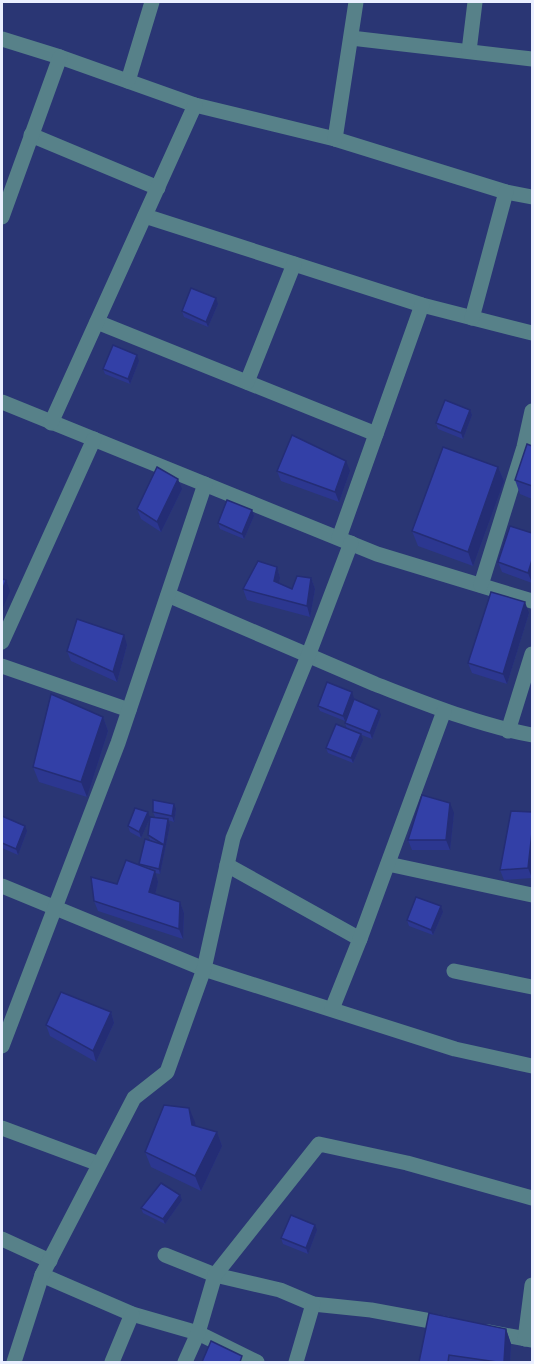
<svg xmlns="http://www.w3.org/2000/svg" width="534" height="1364" viewBox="0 0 534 1364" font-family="Manrope,sans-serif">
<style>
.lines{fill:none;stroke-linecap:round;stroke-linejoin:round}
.minor{stroke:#578189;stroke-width:15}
.wall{fill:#2c3790}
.shaded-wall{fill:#242d75}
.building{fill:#3340a7;stroke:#242d75;stroke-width:1.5}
</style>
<rect width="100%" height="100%" fill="#2a3674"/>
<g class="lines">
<g class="minor">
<polyline points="351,38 532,59"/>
<polyline points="2,39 60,57 195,105 335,139 506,192 532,197"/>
<polyline points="469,51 475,2"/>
<polyline points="128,81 152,2"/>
<polyline points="31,135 158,188"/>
<polyline points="335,139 356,2"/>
<polyline points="145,216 422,305 532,333"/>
<polyline points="2,217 60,57"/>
<polyline points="472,318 506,192"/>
<polyline points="97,322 376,434"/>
<polyline points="247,382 294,264"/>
<polyline points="2,402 377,554 532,601"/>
<polyline points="51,423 195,105"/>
<polyline points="339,538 422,305"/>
<polyline points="481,585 524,447 532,411"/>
<path d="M168,595C237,625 306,655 375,684C427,704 478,725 532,735"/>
<polyline points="2,642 94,439"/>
<polyline points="2,666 129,710"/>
<polyline points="508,731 532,654"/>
<polyline points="388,864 532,895"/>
<polyline points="227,865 360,939"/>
<polyline points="2,886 204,969 455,1049 532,1066"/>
<polyline points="454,971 532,987"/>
<polyline points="332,1009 360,939 444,711"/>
<polyline points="2,1046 118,743 205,484"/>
<polyline points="2,1128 99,1164"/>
<polyline points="2,1239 50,1261"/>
<polyline points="165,1255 215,1275 280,1290 313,1304 371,1310 447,1324"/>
<polyline points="42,1275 132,1314 198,1333 257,1362"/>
<polyline points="488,1332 532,1340"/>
<polyline points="525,1339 532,1285"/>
<polyline points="14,1362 42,1275 134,1098 167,1072 204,969 233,838 308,656 351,543"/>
<polyline points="112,1362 132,1314"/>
<polyline points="185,1362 198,1333 215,1275 319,1144 407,1163 532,1198"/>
<polyline points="296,1362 313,1304"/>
</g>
</g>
<g class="wall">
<polygon points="218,304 208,327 184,317 182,311"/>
<polygon points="139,361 130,384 105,374 103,369"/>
<polygon points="470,410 472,415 463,439 438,429 436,423"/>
<polygon points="532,446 532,499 520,494 515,480"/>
<polygon points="498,467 504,481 473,566 418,546 412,531"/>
<polygon points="277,471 350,471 339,502 281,481"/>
<polygon points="182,489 161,532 141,519 137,509"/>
<polygon points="252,510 254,516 244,539 220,529 218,523"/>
<polygon points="532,533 532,583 502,572 498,562"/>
<polygon points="277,567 280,578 279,583 292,589 311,578 315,589 310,617 247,600 243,589"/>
<polygon points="529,613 507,684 472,673 468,663"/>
<polygon points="127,645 117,682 71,661 67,651"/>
<polygon points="354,698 345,721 320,711 318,706"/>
<polygon points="381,715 372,739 347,729 345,723"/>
<polygon points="103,717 108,731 87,797 39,782 33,767"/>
<polygon points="363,740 353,763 328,753 326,748"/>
<polygon points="176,809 174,822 168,820 170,825 160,874 155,873 158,882 155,894 180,902 184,913 183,939 98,911 94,901 140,866 139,864 152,841 150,840 148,835 155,817 153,812"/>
<polygon points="532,812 532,878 504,880 500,870"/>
<polygon points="454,813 450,850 412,850 408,840"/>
<polygon points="2,816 27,831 18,855 2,848"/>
<polygon points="150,818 141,838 130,832 128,826"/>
<polygon points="443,912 433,935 409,926 407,920"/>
<polygon points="111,1012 114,1023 96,1062 50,1036 46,1025"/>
<polygon points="189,1108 195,1126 217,1132 222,1146 201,1191 151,1167 145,1152"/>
<polygon points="180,1195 182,1200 165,1224 143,1213 141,1208"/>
<polygon points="317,1230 308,1254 283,1244 281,1238"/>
<polygon points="506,1329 511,1344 510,1362 419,1362"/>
</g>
<g class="shaded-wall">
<polygon points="216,298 218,304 208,327 206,322"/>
<polygon points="137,355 139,361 130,384 128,379"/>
<polygon points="470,410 472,415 463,439 461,433"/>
<polygon points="346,461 350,471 339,502 335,492"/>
<polygon points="498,467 504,481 473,566 468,552"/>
<polygon points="178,479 182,489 161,532 157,522"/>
<polygon points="252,510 254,516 244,539 242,534"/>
<polygon points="532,560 532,583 528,573"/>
<polygon points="277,567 280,578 277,591 274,581"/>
<polygon points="311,578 315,589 310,617 307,606"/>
<polygon points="6,580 10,591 2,610 2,591"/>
<polygon points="525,602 529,613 507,684 503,674"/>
<polygon points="124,635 127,645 117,682 113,672"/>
<polygon points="352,692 354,698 345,721 343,716"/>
<polygon points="379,710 381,715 372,739 370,733"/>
<polygon points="103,717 108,731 87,797 81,782"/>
<polygon points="361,734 363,740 353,763 351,758"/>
<polygon points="450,803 454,813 450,850 446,840"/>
<polygon points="174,804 176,809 174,822 172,816"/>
<polygon points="148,812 150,818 141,838 139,832"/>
<polygon points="168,819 170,825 160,874 159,869"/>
<polygon points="25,826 27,831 18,855 16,849"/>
<polygon points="532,832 532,878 528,868"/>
<polygon points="155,871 158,882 153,903 149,892"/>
<polygon points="180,902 184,913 183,939 179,929"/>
<polygon points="441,906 443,912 433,935 431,930"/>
<polygon points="111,1012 114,1023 96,1062 93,1051"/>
<polygon points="189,1108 195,1122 197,1140 192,1125"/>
<polygon points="217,1132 222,1146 201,1191 195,1176"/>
<polygon points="180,1195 182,1200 165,1224 163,1219"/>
<polygon points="315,1225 317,1230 308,1254 306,1248"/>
<polygon points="506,1329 511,1344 510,1362 504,1362"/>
</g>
<g class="building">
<polygon points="191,288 216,298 206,322 182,311"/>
<polygon points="113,345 137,355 128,379 103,369"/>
<polygon points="445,400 470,410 461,433 436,423"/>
<polygon points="292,435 346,461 335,492 277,471"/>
<polygon points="527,444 532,446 532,486 515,480"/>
<polygon points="443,447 498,467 468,552 412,531"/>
<polygon points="157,467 178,479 157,522 137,509"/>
<polygon points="227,500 252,510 242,534 218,523"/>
<polygon points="510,526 532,533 532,560 528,573 498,562"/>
<polygon points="258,561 277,567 274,581 292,589 297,576 311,578 307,606 243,589"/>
<polygon points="2,579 6,580 2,591"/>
<polygon points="491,592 525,602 503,674 468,663"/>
<polygon points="77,619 124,635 113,672 67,651"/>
<polygon points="327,682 352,692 343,716 318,706"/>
<polygon points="51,694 103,717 81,782 33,767"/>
<polygon points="354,699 379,710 370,733 345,723"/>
<polygon points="336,724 361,734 351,758 326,748"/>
<polygon points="422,795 450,803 446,840 408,840"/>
<polygon points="153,800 174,804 172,816 153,812"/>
<polygon points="135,808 148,812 139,832 128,826"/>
<polygon points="511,811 532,812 532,832 528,868 500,870"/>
<polygon points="2,816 25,826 16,849 2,843"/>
<polygon points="150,817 168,819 164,845 159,869 139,864 145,839 164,845 148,835"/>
<polygon points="126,860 155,871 149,892 180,902 179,929 94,901 91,877 117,884"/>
<polygon points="416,897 441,906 431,930 407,920"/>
<polygon points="61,992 111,1012 93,1051 46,1025"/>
<polygon points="164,1105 189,1108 192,1125 217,1132 195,1176 145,1152"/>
<polygon points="161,1183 180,1195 163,1219 141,1208"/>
<polygon points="291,1215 315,1225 306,1248 281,1238"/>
<polygon points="429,1313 506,1329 504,1362 497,1362 449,1355 448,1362 419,1362"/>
<polygon points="211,1341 242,1356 240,1362 202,1362"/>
</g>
<rect width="534" height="1364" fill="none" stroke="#eaefff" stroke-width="6"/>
</svg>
